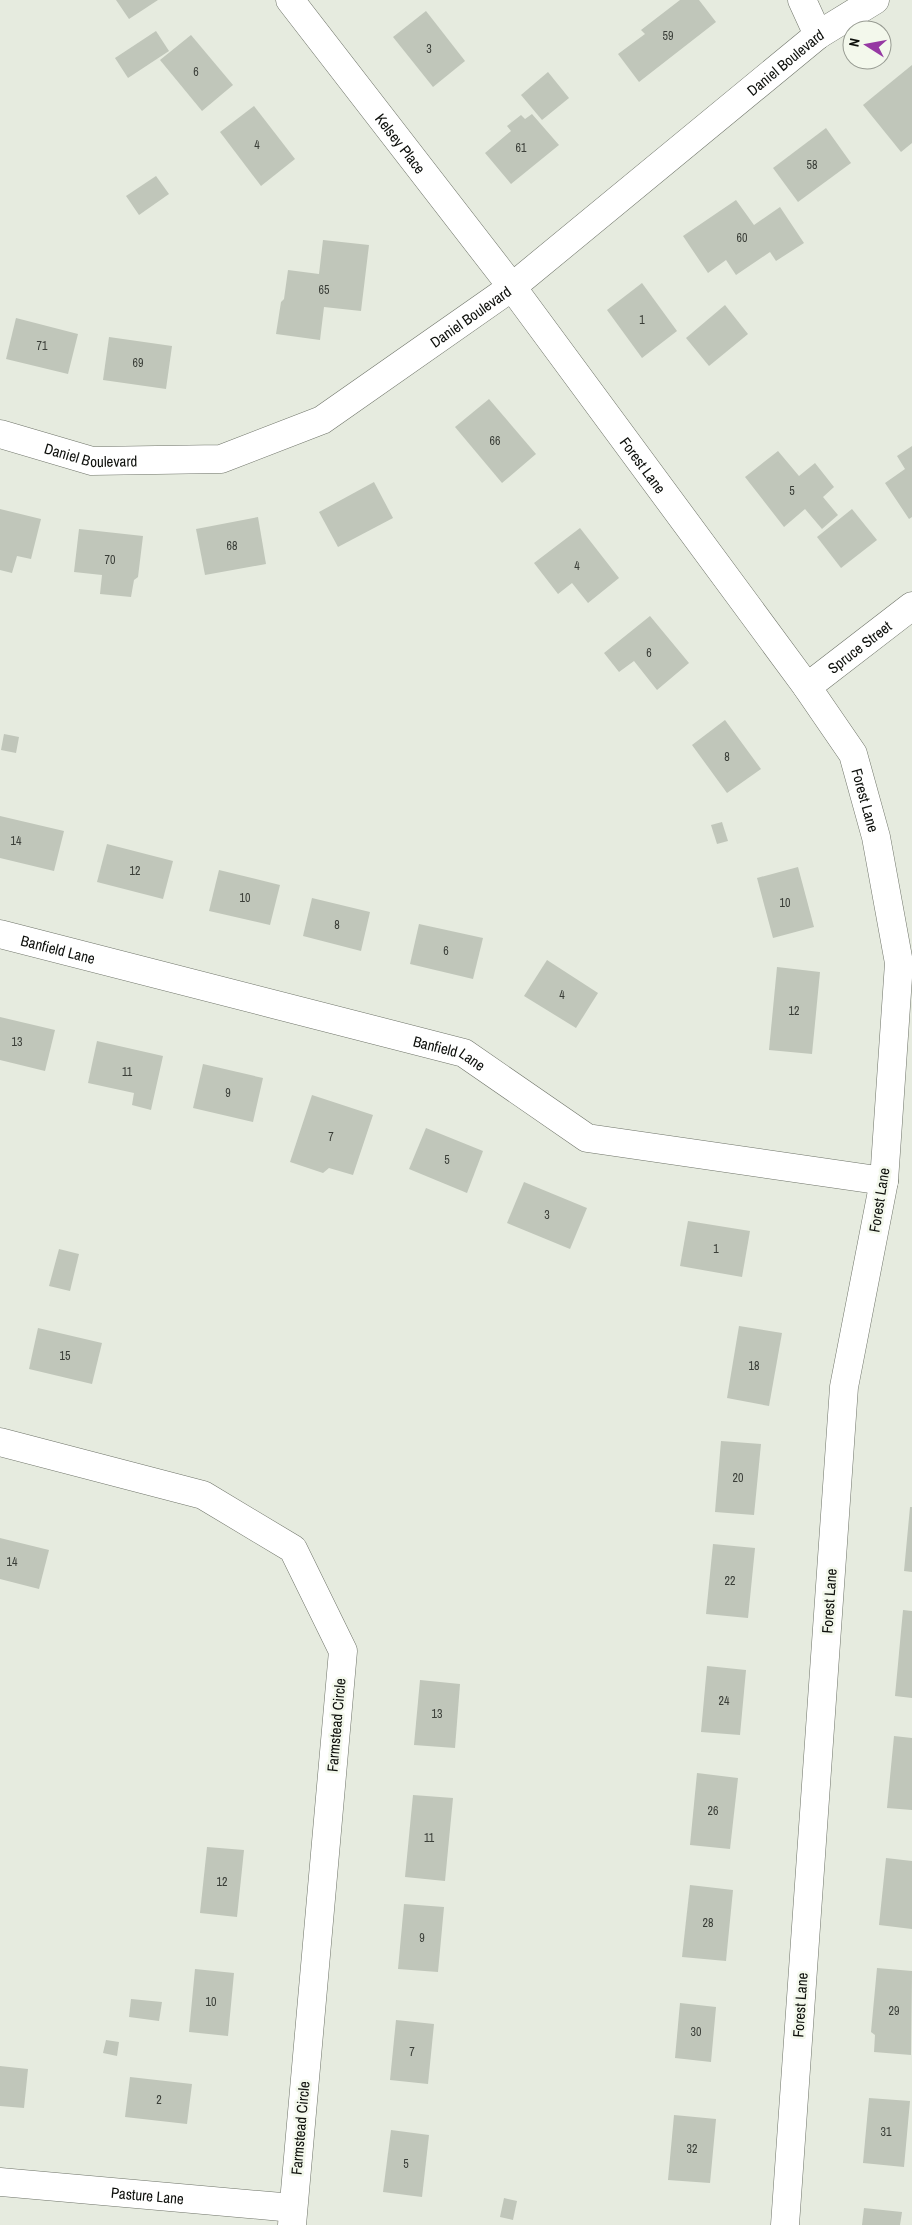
<svg xmlns="http://www.w3.org/2000/svg" width="912" height="2225" viewBox="0 0 912 2225" font-family="'Archivo Narrow',sans-serif">
<style>
.building{fill:#c0c6ba}
.lines{fill:none;stroke-linecap:round;stroke-linejoin:round}
.minor-casing{stroke:#6e7368;stroke-width:29}
.minor{stroke:#fff;stroke-width:28}
.labels{text-anchor:middle;dominant-baseline:central;stroke-width:5;stroke-linejoin:round;paint-order:stroke}
.number-label{font-size:12px;fill:#3a3e38}
.street-label{font-size:15px;fill:#0e100c;stroke:#f3f8ec}
</style>
<rect width="100%" height="100%" fill="#e6ebdf"/>
<g class="building">
<polygon points="116,0 158,0 129,19"/>
<polygon points="680,0 699,0 716,22 639,82 618,54 645,34 641,30"/>
<polygon points="426,11 465,61 433,87 393,37"/>
<polygon points="156,31 169,51 128,78 115,58"/>
<polygon points="191,35 233,85 202,111 160,60"/>
<polygon points="912,65 912,143 901,152 863,105"/>
<polygon points="548,72 569,98 542,120 521,95"/>
<polygon points="254,106 295,159 261,186 220,132"/>
<polygon points="532,114 559,145 511,184 485,153 511,131 507,126 521,115 525,119"/>
<polygon points="826,128 851,163 798,202 773,168"/>
<polygon points="156,176 169,194 139,215 126,196"/>
<polygon points="736,200 754,225 780,207 804,243 776,261 770,252 736,275 726,260 708,273 683,236"/>
<polygon points="323,240 369,245 361,311 324,307 320,340 276,334 281,302 284,299 288,270 319,274"/>
<polygon points="642,283 677,331 642,358 607,310"/>
<polygon points="725,305 748,334 709,366 686,338"/>
<polygon points="16,318 78,334 68,374 6,359"/>
<polygon points="109,337 172,346 166,389 103,380"/>
<polygon points="489,399 536,454 502,483 455,427"/>
<polygon points="912,446 912,517 909,519 885,483 905,469 897,456"/>
<polygon points="778,451 799,476 815,463 834,487 823,497 838,515 822,529 805,509 784,527 745,477"/>
<polygon points="374,482 393,518 338,547 319,512"/>
<polygon points="0,509 41,519 31,559 17,556 12,573 0,570"/>
<polygon points="852,509 877,540 841,568 817,537"/>
<polygon points="258,517 266,564 205,575 196,529"/>
<polygon points="580,528 619,578 588,603 572,583 558,594 534,563"/>
<polygon points="79,529 143,536 138,577 134,580 131,597 100,594 102,575 74,572"/>
<polygon points="650,616 689,663 657,690 634,661 619,672 604,653"/>
<polygon points="725,720 761,769 727,793 692,745"/>
<polygon points="4,734 19,737 16,753 1,750"/>
<polygon points="0,816 64,831 54,871 0,858"/>
<polygon points="722,822 728,841 717,844 711,825"/>
<polygon points="107,844 173,861 163,899 97,882"/>
<polygon points="798,867 814,927 773,938 757,878"/>
<polygon points="219,870 280,885 270,925 209,911"/>
<polygon points="312,898 370,912 361,951 303,936"/>
<polygon points="419,924 483,938 473,979 410,964"/>
<polygon points="547,960 598,993 576,1028 524,996"/>
<polygon points="777,967 820,972 812,1054 769,1050"/>
<polygon points="0,1017 55,1030 45,1071 0,1060"/>
<polygon points="97,1041 163,1056 151,1110 132,1105 134,1093 88,1083"/>
<polygon points="203,1064 263,1078 253,1122 193,1108"/>
<polygon points="312,1095 373,1115 353,1175 329,1168 323,1173 290,1162"/>
<polygon points="426,1128 483,1151 467,1193 409,1169"/>
<polygon points="524,1182 587,1208 570,1249 507,1223"/>
<polygon points="688,1221 750,1231 742,1277 680,1266"/>
<polygon points="59,1249 79,1254 70,1291 49,1286"/>
<polygon points="739,1326 782,1333 769,1406 727,1398"/>
<polygon points="38,1328 102,1343 92,1384 29,1369"/>
<polygon points="721,1441 761,1444 754,1515 715,1512"/>
<polygon points="910,1507 912,1507 912,1572 904,1571"/>
<polygon points="0,1538 49,1550 39,1589 0,1579"/>
<polygon points="713,1544 755,1548 748,1618 706,1614"/>
<polygon points="903,1610 912,1611 912,1698 895,1696"/>
<polygon points="707,1666 746,1670 740,1735 701,1732"/>
<polygon points="420,1680 460,1684 455,1748 414,1745"/>
<polygon points="894,1736 912,1738 912,1810 887,1808"/>
<polygon points="697,1773 738,1778 730,1849 690,1845"/>
<polygon points="413,1795 453,1798 445,1881 405,1877"/>
<polygon points="207,1847 244,1850 237,1917 200,1913"/>
<polygon points="886,1858 912,1861 912,1929 879,1925"/>
<polygon points="690,1885 733,1890 726,1961 682,1957"/>
<polygon points="404,1904 444,1907 438,1972 398,1969"/>
<polygon points="877,1968 912,1971 911,2055 874,2052 875,2035 871,2032"/>
<polygon points="195,1969 234,1973 228,2036 189,2032"/>
<polygon points="131,1999 162,2002 159,2021 129,2017"/>
<polygon points="680,2003 716,2007 711,2062 675,2058"/>
<polygon points="396,2020 434,2024 428,2084 390,2080"/>
<polygon points="106,2040 119,2042 117,2056 103,2053"/>
<polygon points="0,2066 28,2069 24,2108 0,2106"/>
<polygon points="130,2077 192,2084 187,2124 125,2117"/>
<polygon points="869,2098 910,2101 904,2167 863,2163"/>
<polygon points="674,2115 716,2119 710,2183 668,2180"/>
<polygon points="391,2130 429,2135 422,2197 383,2192"/>
<polygon points="504,2198 517,2201 513,2220 500,2217"/>
<polygon points="864,2208 902,2212 900,2225 862,2225"/>
</g>
<g class="lines">
<defs>
<g id="minor">
<path id="s1" d="M290,0L512,287L807,687L853,754L876,837L899,963L884,1181L844,1387L785,2225"/>
<polyline points="802,0 818,35"/>
<path id="s2" d="M0,434L92,461L221,459L322,420L512,287L818,35L875,0"/>
<path id="s3" d="M807,687L912,606"/>
<path id="s4" d="M0,934L464,1053L587,1138L884,1181"/>
<polyline points="0,1442 203,1495 293,1549 343,1651 292,2225"/>
<path id="s5" d="M0,2182L293,2208"/>
</g>
</defs>
<use href="#minor" class="minor-casing"/>
<use href="#minor" class="minor"/>
</g>
<g class="labels">
<g class="number-label">
<text x="668" y="36">59</text>
<text x="429" y="49">3</text>
<text x="196" y="72">6</text>
<text x="257" y="145">4</text>
<text x="521" y="148">61</text>
<text x="812" y="165">58</text>
<text x="742" y="238">60</text>
<text x="324" y="290">65</text>
<text x="642" y="320">1</text>
<text x="42" y="346">71</text>
<text x="138" y="363">69</text>
<text x="495" y="441">66</text>
<text x="792" y="491">5</text>
<text x="232" y="546">68</text>
<text x="110" y="560">70</text>
<text x="577" y="566">4</text>
<text x="649" y="653">6</text>
<text x="727" y="757">8</text>
<text x="16" y="841">14</text>
<text x="135" y="871">12</text>
<text x="245" y="898">10</text>
<text x="785" y="903">10</text>
<text x="337" y="925">8</text>
<text x="446" y="951">6</text>
<text x="562" y="995">4</text>
<text x="794" y="1011">12</text>
<text x="17" y="1042">13</text>
<text x="127" y="1072">11</text>
<text x="228" y="1093">9</text>
<text x="331" y="1137">7</text>
<text x="447" y="1160">5</text>
<text x="547" y="1215">3</text>
<text x="716" y="1249">1</text>
<text x="65" y="1356">15</text>
<text x="754" y="1366">18</text>
<text x="738" y="1478">20</text>
<text x="12" y="1562">14</text>
<text x="730" y="1581">22</text>
<text x="724" y="1701">24</text>
<text x="437" y="1714">13</text>
<text x="713" y="1811">26</text>
<text x="429" y="1838">11</text>
<text x="222" y="1882">12</text>
<text x="708" y="1923">28</text>
<text x="422" y="1938">9</text>
<text x="211" y="2002">10</text>
<text x="894" y="2011">29</text>
<text x="696" y="2032">30</text>
<text x="412" y="2052">7</text>
<text x="159" y="2100">2</text>
<text x="886" y="2132">31</text>
<text x="692" y="2149">32</text>
<text x="406" y="2164">5</text>
</g>
<g class="street-label">
<text stroke="none"><textPath href="#s2" startOffset="919">Daniel Boulevard</textPath></text>
<text stroke="none"><textPath href="#s1" startOffset="181">Kelsey Place</textPath></text>
<text stroke="none"><textPath href="#s2" startOffset="514">Daniel Boulevard</textPath></text>
<text stroke="none"><textPath href="#s2" startOffset="94">Daniel Boulevard</textPath></text>
<text stroke="none"><textPath href="#s1" startOffset="584">Forest Lane</textPath></text>
<text stroke="none"><textPath href="#s3" startOffset="66">Spruce Street</textPath></text>
<text stroke="none"><textPath href="#s1" startOffset="989">Forest Lane</textPath></text>
<text stroke="none"><textPath href="#s4" startOffset="60">Banfield Lane</textPath></text>
<text stroke="none"><textPath href="#s4" startOffset="465">Banfield Lane</textPath></text>
<text transform="translate(879 1200) rotate(-81)">Forest Lane</text>
<text transform="translate(829 1601) rotate(-86)">Forest Lane</text>
<text transform="translate(336 1725) rotate(-85)">Farmstead Circle</text>
<text transform="translate(800 2005) rotate(-86)">Forest Lane</text>
<text transform="translate(300 2128) rotate(-85)">Farmstead Circle</text>
<text stroke="none"><textPath href="#s5" startOffset="148">Pasture Lane</textPath></text>
</g>
</g>
<g transform="translate(867 45) rotate(281)"><circle r="24" fill="#f3f8ec" stroke="#979b92"/>
<path d="M0-4L9 19L0 12L-9 19Z" fill="#9639a3"/>
<text y="-8" font-size="14" font-weight="bold" text-anchor="middle" fill="#0e100c">N</text>
</g>
</svg>
